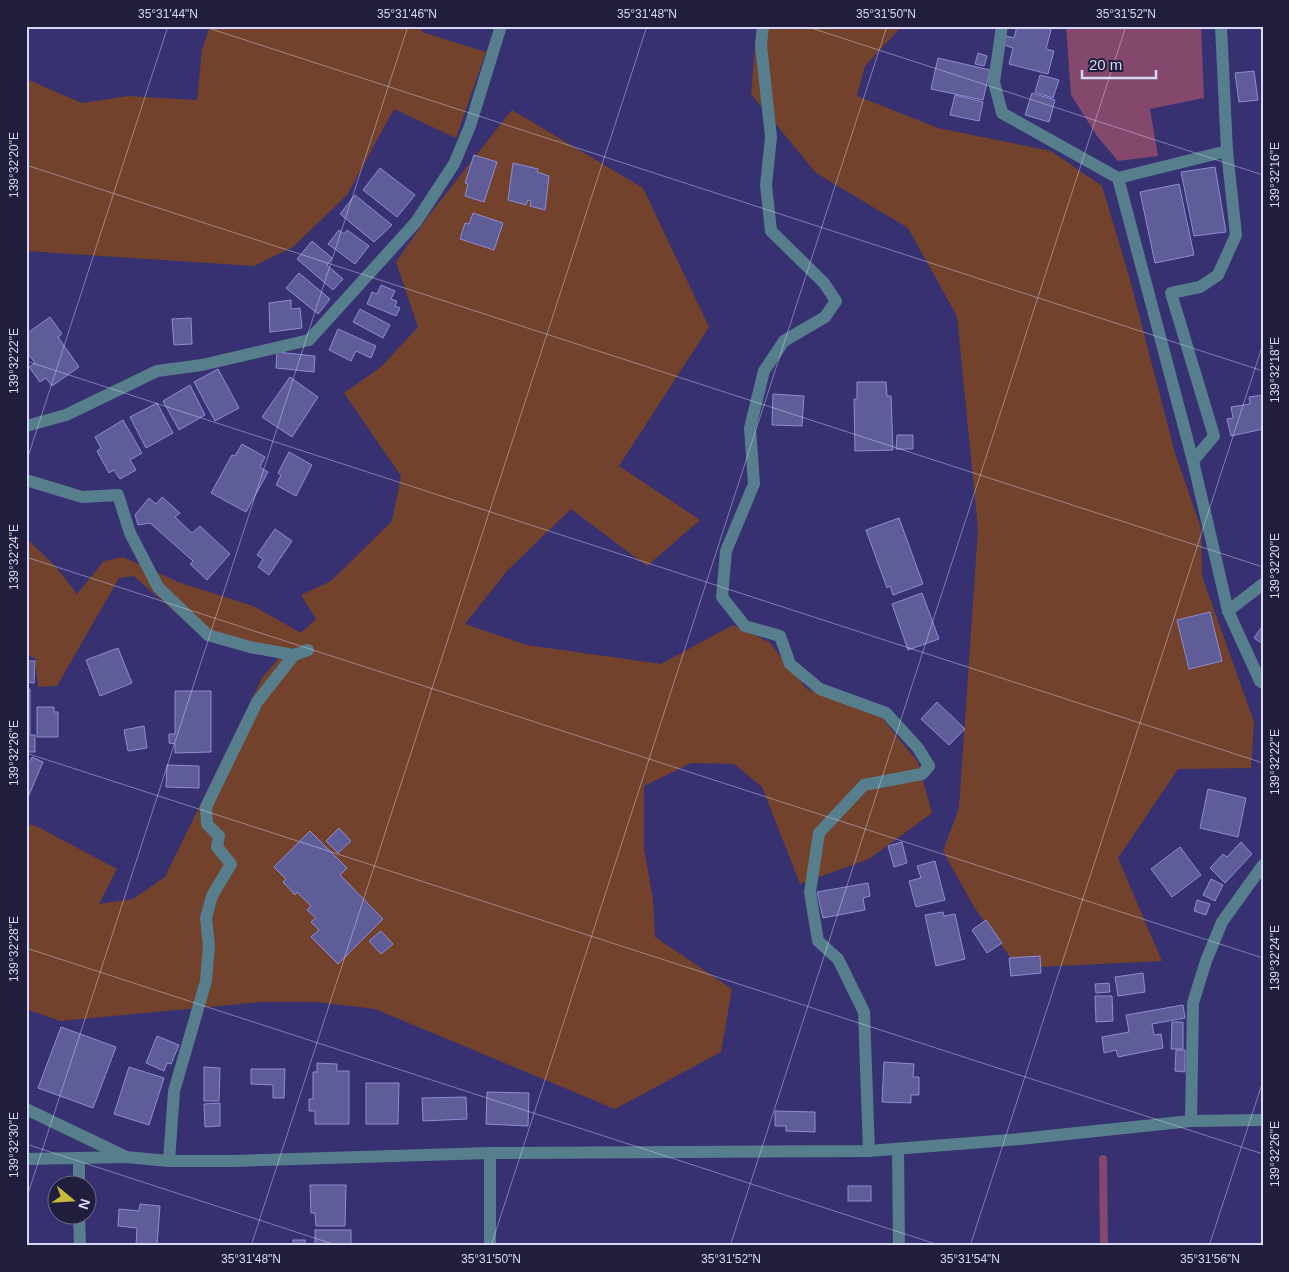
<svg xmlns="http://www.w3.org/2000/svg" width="1289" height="1272" viewBox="0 0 1289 1272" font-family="Helvetica,sans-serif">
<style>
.green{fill:#73422c}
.water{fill:#83486b}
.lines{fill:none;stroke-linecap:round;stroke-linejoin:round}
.stream{stroke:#83486b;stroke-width:8}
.building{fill:#5f5d97;stroke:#8e8cd7}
.minor{stroke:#577e8d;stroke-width:12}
.ticks{fill:none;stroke:#d8d9f9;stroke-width:1;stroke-opacity:0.45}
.neatline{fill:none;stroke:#d8d9f9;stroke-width:2}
.ticks-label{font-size:12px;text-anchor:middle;fill:#d8d9f9}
</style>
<rect width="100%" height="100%" fill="#373071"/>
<g class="green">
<polygon points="210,26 423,26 422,32 486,52 456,138 394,109 347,195 293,247 254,266 26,251 26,79 82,103 128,96 197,100 202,50"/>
<polygon points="757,26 902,26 865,66 857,96 938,128 1051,151 1102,186 1129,276 1175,453 1201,528 1202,576 1254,722 1251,768 1178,769 1118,858 1162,961 1018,968 974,907 943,851 959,808 978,529 957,316 908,228 816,173 751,94"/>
<polygon points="512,110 643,188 709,327 619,466 700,520 647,566 571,509 506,572 465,624 527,645 661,664 733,625 769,642 807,689 882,718 918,762 932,813 869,859 800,884 762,787 734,764 691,763 644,786 644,849 653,899 655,937 732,989 721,1052 615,1109 375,1009 316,1002 261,1002 60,1021 26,1009 26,824 36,826 117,869 99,904 133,899 165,877 262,678 286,650 194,629 134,576 119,578 57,686 38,687 35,658 26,655 27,539 56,567 77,594 104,561 123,557 178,582 253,606 301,633 316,619 301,595 331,581 392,521 401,476 344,393 381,367 418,327 396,262 429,215"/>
</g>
<polygon class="water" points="1066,26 1201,26 1204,98 1150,109 1158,156 1118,161 1097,136 1071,95"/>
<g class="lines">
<polyline class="stream" points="1103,1159 1104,1246"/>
</g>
<g class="building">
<polygon points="1017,26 1052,26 1046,49 1054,51 1048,74 1009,64 1013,48 1004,45 1006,36 1014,38"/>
<polygon points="978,53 987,56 984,66 975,64"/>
<polygon points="938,58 990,70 983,100 931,89"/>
<polygon points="1254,71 1258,100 1239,102 1235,73"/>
<polygon points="1040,75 1059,80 1053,98 1035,92"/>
<polygon points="1032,93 1055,100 1049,122 1025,115"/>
<polygon points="955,95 983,102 979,121 950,115"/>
<polygon points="474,155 497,162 484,202 465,196 468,184 465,183"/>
<polygon points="513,163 538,169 537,172 549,176 545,210 530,206 531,201 528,200 526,205 508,200"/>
<polygon points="1215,167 1226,232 1194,236 1181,172"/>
<polygon points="380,168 415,195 397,217 363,190"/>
<polygon points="1179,184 1194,255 1155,263 1140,192"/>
<polygon points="355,195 392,225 374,242 340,214"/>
<polygon points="473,213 503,223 494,250 460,239 465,223 469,224"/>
<polygon points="339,230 344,234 347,230 369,246 355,264 328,244"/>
<polygon points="312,241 332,258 327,265 343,279 333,290 297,259"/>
<polygon points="299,273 330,299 318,314 286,288"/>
<polygon points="381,285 395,291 391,299 397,301 395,306 400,308 396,316 367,304 372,292 377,294"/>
<polygon points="291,300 291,309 300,308 302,328 270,332 269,303"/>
<polygon points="360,309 390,325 383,338 353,322"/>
<polygon points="50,317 62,334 58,337 79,367 52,386 46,378 40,382 29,367 35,363 26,351 26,334"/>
<polygon points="191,318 192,344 174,345 172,319"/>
<polygon points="338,329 376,346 371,358 356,351 351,361 329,350"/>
<polygon points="277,352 315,356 314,372 276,368"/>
<polygon points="218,369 239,408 215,421 194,382"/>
<polygon points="290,377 318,397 292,437 262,417"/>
<polygon points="857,382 886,382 887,396 891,396 893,450 855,451 854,399 857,399"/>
<polygon points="190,385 205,415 179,430 163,401"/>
<polygon points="773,394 804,396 802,426 772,425"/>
<polygon points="1263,395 1263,429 1231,436 1227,419 1233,418 1231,407 1250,404 1249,397"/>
<polygon points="157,403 173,433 146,448 130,417"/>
<polygon points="123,420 142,453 130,460 136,470 120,479 114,470 109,473 97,451 101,448 95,437"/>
<polygon points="897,435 913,435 913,449 896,449"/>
<polygon points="242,444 265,457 260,467 268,472 246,512 211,493 232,455 235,456"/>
<polygon points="289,452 312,465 296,496 276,485 281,475 278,473"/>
<polygon points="162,497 180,513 175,517 192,533 200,526 230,554 207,580 190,564 193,561 150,523 138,525 135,515 149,498 156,504"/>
<polygon points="899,518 923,584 893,595 890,586 887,588 866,530"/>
<polygon points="275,529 292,541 269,575 258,567 263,559 257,555"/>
<polygon points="922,593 939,639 908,650 892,604"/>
<polygon points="1210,612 1222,661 1189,669 1177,620"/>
<polygon points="1263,625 1263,644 1254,638"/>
<polygon points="118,648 132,683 100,696 86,660"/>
<polygon points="26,661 35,661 34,683 26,682"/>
<polygon points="26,689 30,689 30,735 35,735 35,752 26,752"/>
<polygon points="175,691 211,691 211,752 175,753 175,744 169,743 169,734 175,734"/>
<polygon points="937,702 965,729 949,745 921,719"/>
<polygon points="37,707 54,707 54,712 58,712 58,737 37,737"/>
<polygon points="144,726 147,748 128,751 124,730"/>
<polygon points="32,757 43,762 29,795 26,793 26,761 29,763"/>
<polygon points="167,765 199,766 199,788 166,787"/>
<polygon points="1208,789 1246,798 1238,837 1200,828"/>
<polygon points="339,828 351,841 338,853 326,841"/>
<polygon points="310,831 347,868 340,875 383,919 338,964 311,937 319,930 311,922 316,918 307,910 311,906 297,892 295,895 283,882 286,879 274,867"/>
<polygon points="902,842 907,863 894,867 888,846"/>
<polygon points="1241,842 1252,854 1225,883 1210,868 1223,854 1227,857"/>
<polygon points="1180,847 1201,875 1172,897 1151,869"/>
<polygon points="935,861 945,900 916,907 909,881 921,878 917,866"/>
<polygon points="1211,879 1223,885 1215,901 1203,895"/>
<polygon points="868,883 870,896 863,898 865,910 823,918 817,892"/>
<polygon points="1197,900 1210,904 1206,915 1194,911"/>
<polygon points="943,912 944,916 955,914 965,959 936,966 925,915"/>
<polygon points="986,920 1002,943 987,953 972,930"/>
<polygon points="381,931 393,944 381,954 369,941"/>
<polygon points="1040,956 1041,973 1011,976 1009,958"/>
<polygon points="1143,973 1145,992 1118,996 1115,977"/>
<polygon points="1109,983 1110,992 1096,993 1095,984"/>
<polygon points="1095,996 1112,996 1113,1021 1096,1022"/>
<polygon points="1183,1005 1185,1018 1152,1024 1154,1035 1161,1034 1163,1048 1118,1057 1116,1050 1104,1053 1102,1037 1129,1032 1126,1015"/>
<polygon points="1172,1022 1183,1022 1183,1049 1171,1049"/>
<polygon points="61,1027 116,1047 93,1108 38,1088"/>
<polygon points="157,1036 179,1045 171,1064 167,1063 164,1071 146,1063"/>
<polygon points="1176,1050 1185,1050 1185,1072 1175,1071"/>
<polygon points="884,1062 914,1064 913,1077 919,1077 919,1095 911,1095 911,1103 882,1102"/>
<polygon points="317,1063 337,1064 337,1071 349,1071 349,1124 315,1124 315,1111 309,1111 309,1099 313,1099 313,1072 317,1072"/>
<polygon points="129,1067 164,1078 149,1125 114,1114"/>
<polygon points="204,1067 220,1068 219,1101 204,1101"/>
<polygon points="251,1069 285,1069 284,1098 273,1098 273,1085 251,1084"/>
<polygon points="366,1083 399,1083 398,1124 366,1124"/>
<polygon points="487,1092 529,1093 528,1126 486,1124"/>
<polygon points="466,1097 467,1119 423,1121 422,1098"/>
<polygon points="220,1103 220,1126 205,1127 204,1104"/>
<polygon points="775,1111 815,1112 815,1132 786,1131 786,1126 775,1126"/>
<polygon points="310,1185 346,1185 345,1226 316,1226 315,1213 311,1213"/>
<rect x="848" y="1186" width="23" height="15"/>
<polygon points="140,1204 160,1206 157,1246 136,1245 137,1228 118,1226 119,1209 139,1211"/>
<rect x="315" y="1230" width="36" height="16"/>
<rect x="293" y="1240" width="12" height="6"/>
</g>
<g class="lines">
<g class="minor">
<polyline points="763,26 761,45 771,137 766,185 771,231 824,283 836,301 825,317 784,341 764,371 750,428 754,484 726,551 722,597 745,626 780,636 790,664 820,689 886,713 918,748 929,766 922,774 864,785 819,833 810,892 818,941 838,959 864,1012 869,1151"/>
<polyline points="1002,26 994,82 1002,113 1118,178 1193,461 1228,611 1260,681 1263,683"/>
<polyline points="1118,178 1227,151 1221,26"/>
<polyline points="26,426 66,415 157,371 202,365 309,340 416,222 454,164 470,126 501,26"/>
<polyline points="1193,461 1214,436 1171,293 1200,287 1218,275 1236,235 1227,151"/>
<polyline points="26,480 82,497 118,495 130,533 158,587 208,635 250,647 294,655 308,650"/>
<polyline points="1228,611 1263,584"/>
<polyline points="26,1109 124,1156"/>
<polyline points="1191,1121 1193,1003 1206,961 1222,922 1263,865"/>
<polyline points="898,1149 899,1246"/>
<polyline points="490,1153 490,1246"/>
<polyline points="26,1159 126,1157 169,1161 233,1161 490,1153 869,1151 1020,1139 1191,1121 1263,1120"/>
<polyline points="79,1160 79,1184"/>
<polyline points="169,1161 174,1091 206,981 209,946 206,918 212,896 231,864 217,847 219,836 207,824 206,807 257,702 294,655"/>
<polyline points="79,1214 80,1246"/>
</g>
</g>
<path class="ticks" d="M202,26L1263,371M805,26L1263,175M26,165L1263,567M26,361L1263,763M26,463L168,26M26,557L1263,958M26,753L1263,1154M26,948L942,1246M26,1144L339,1246M26,1200L408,26M251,1246L647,26M491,1246L887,26M730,1246L1126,26M970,1246L1263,344M1209,1246L1263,1081"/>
<rect width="1289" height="1272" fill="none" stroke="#201e3c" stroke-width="55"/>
<g transform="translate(72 1200) rotate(108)"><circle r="24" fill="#201e3c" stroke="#6a6988"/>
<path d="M0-4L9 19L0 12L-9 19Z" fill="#c7bb3c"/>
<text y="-8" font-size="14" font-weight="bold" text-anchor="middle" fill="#d8d9f9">N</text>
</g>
<path d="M1082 70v8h74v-8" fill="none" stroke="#d8d9f9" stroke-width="2.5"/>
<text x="1089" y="70" font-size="15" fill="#d8d9f9" stroke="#201e3c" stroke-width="4" paint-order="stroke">20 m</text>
<rect x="28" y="28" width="1234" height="1216" class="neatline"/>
<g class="ticks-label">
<text x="168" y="18">35°31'44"N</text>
<text x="407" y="18">35°31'46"N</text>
<text x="647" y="18">35°31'48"N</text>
<text x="886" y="18">35°31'50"N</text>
<text x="1126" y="18">35°31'52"N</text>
<text transform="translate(14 165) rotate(-90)" y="4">139°32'20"E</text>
<text transform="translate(1275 175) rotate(-90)" y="4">139°32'16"E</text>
<text transform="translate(14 361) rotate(-90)" y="4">139°32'22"E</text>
<text transform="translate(1275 370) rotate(-90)" y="4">139°32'18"E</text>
<text transform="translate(14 557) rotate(-90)" y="4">139°32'24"E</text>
<text transform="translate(1275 566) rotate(-90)" y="4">139°32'20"E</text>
<text transform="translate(14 753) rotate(-90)" y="4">139°32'26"E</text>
<text transform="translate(1275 762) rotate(-90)" y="4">139°32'22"E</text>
<text transform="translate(14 949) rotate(-90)" y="4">139°32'28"E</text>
<text transform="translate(1275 958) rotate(-90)" y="4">139°32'24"E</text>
<text transform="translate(14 1145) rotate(-90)" y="4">139°32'30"E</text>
<text transform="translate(1275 1154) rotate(-90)" y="4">139°32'26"E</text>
<text x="251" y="1263">35°31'48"N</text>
<text x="491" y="1263">35°31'50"N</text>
<text x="731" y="1263">35°31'52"N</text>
<text x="970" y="1263">35°31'54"N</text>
<text x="1210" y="1263">35°31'56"N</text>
</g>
</svg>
